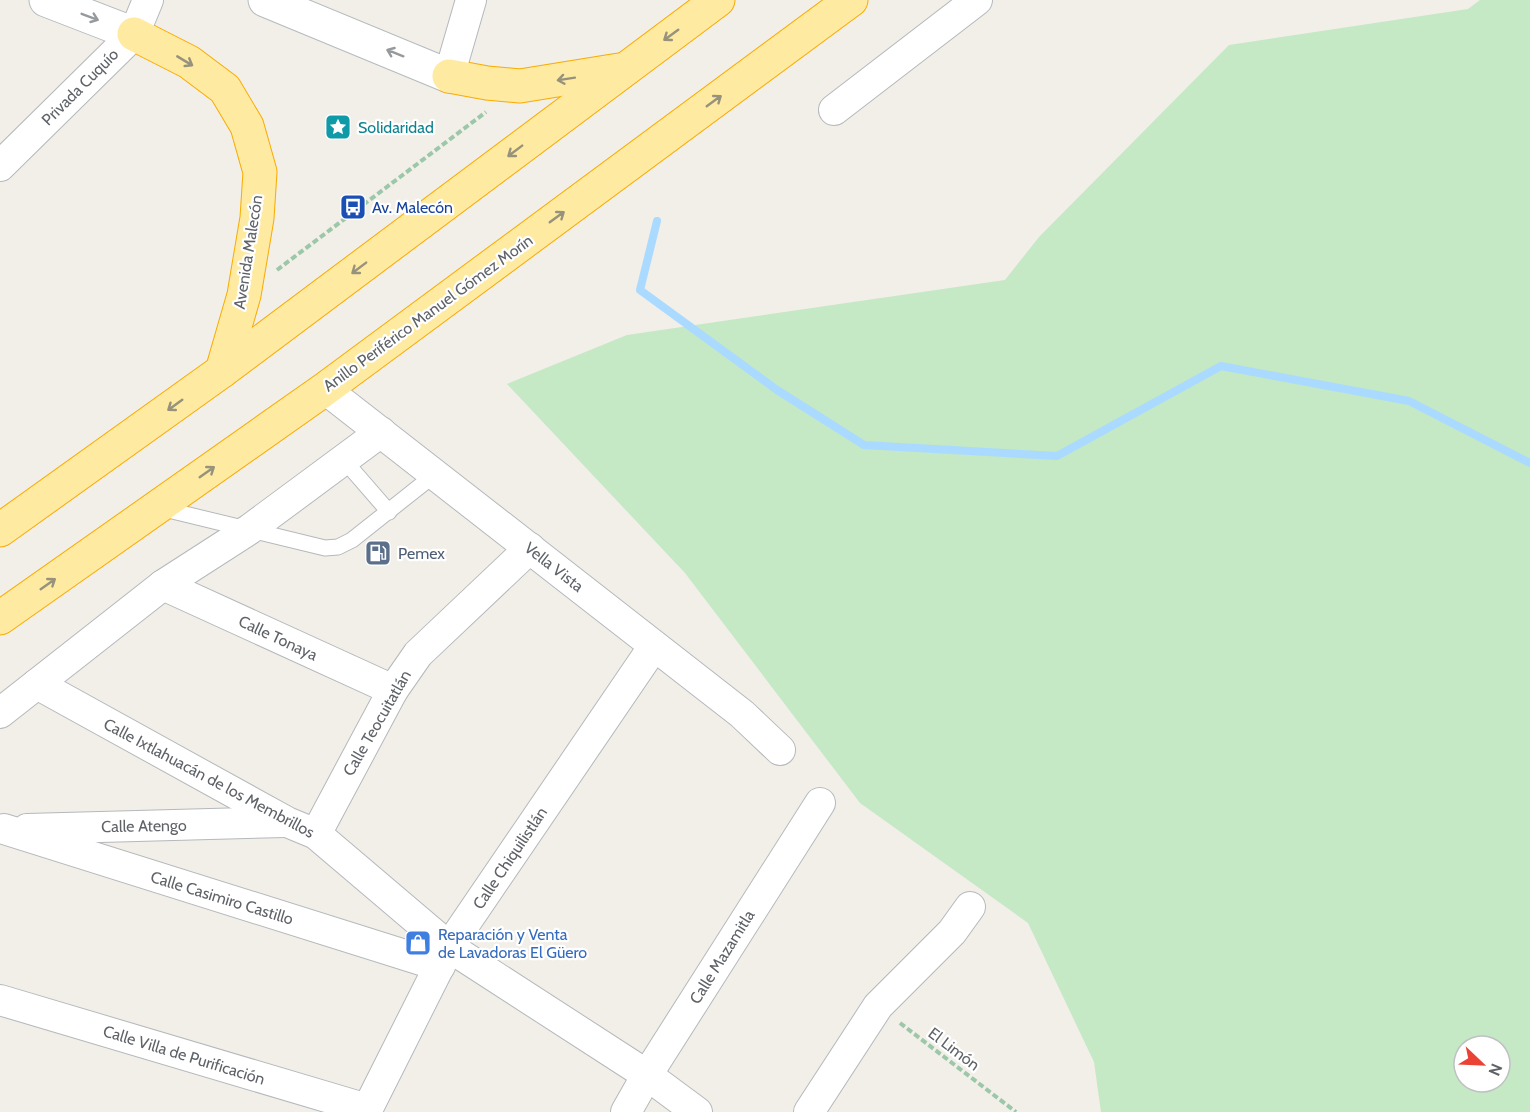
<svg xmlns="http://www.w3.org/2000/svg" width="1530" height="1112" viewBox="0 0 1530 1112" font-family="Cabin,sans-serif">
<style>
.green{fill:#c5e8c5;fill-rule:evenodd}
.lines{fill:none;stroke-linecap:round;stroke-linejoin:round}
.stream{stroke:#aadaff;stroke-width:8}
.service-casing{stroke:#b5b8bc;stroke-width:17}
.minor-casing{stroke:#b5b8bc;stroke-width:32}
.secondary-casing{stroke:#b6babf;stroke-width:35}
.trunk-casing{stroke:#f9ab00;stroke-width:35}
.path{stroke:#9cc7a9;stroke-width:4;stroke-dasharray:6 3;stroke-linecap:butt}
.service{stroke:#fff;stroke-width:15}
.minor{stroke:#fff;stroke-width:30}
.secondary{stroke:#fff;stroke-width:33}
.trunk{stroke:#feeaa1;stroke-width:33}
.oneway{stroke:#979a9d}
.oneway2{stroke:#97927c}
.labels{text-anchor:middle;dominant-baseline:central;stroke-width:4.5;stroke-linejoin:round;paint-order:stroke}
.street-label{font-size:16px;fill:#5f6368;stroke:#fff}
.culture-label{font-size:16px;fill:#0d838f;stroke:#fff;text-anchor:start}
.transit-label{font-size:16px;fill:#164399;stroke:#fff;text-anchor:start}
.service-label{font-size:16px;fill:#4e5e75;stroke:#fff;text-anchor:start}
.shop-label{font-size:16px;fill:#366cbe;stroke:#fff;text-anchor:start}
</style>
<rect width="100%" height="100%" fill="#f1efe8"/>
<path class="green" d="M1480,0H1530V1112H1101L1094,1062L1028,923L860,803L685,573L507,384L627,335L1005,280L1039,237L1229,45L1468,9ZM1464,1046H1500V1082H1464Z"/>
<g class="lines">
<polyline class="stream" points="657,221 640,290 777,390 864,445 1057,456 1221,366 1409,401 1530,463"/>
<defs>
<g id="service">
<polyline points="343,459 389,512"/>
<polyline points="160,508 325,548 338,547 352,540 434,475"/>
</g>
<g id="minor">
<polyline points="449,76 471,0"/>
<polyline points="834,110 977,0"/>
<polyline points="0,166 134,34 148,0"/>
<polyline points="325,389 742,714 780,750"/>
<polyline points="163,585 393,690"/>
<polyline points="37,684 287,822 316,834 449,947 647,1075 697,1112"/>
<polyline points="0,713 163,585 250,529 381,432"/>
<polyline points="4,829 440,966"/>
<polyline points="27,829 285,822"/>
<polyline points="316,834 393,690 418,654 530,548"/>
<polyline points="0,1000 367,1109"/>
<polyline points="366,1112 449,947 654,646"/>
<polyline points="626,1112 647,1075 820,803"/>
<polyline points="809,1112 878,1006 952,932 970,907"/>
</g>
<g id="secondary">
<polyline points="46,0 134,34"/>
<polyline points="265,0 449,76"/>
</g>
<g id="trunk">
<polyline points="134,34 189,62 225,89 247,126 260,172 257,218 244,295 222,371"/>
<polyline points="449,76 487,83 520,86 619,70"/>
<polyline points="0,530 222,371 718,0"/>
<polyline points="0,618 325,389 851,0"/>
</g>
</defs>
<use href="#service" class="service-casing"/>
<use href="#minor" class="minor-casing"/>
<use href="#secondary" class="secondary-casing"/>
<use href="#trunk" class="trunk-casing"/>
<g class="path">
<polyline points="277,270 486,112"/>
<polyline points="900,1023 1016,1112"/>
</g>
<use href="#service" class="service"/>
<use href="#minor" class="minor"/>
<use href="#secondary" class="secondary"/>
<use href="#trunk" class="trunk"/>
</g>
<defs><path id="oneway-shaft" d="M-6 0H5M1.5-3L5.5 0L1.5 3" fill="none" stroke-width="1.6" stroke-linecap="round" stroke-linejoin="round" transform="scale(1.5)"/></defs>
<g class="oneway">
<use href="#oneway-shaft" transform="translate(90 17) rotate(21)"/>
<use href="#oneway-shaft" transform="translate(395 53) rotate(-158)"/>
</g>
<g class="oneway2">
<use href="#oneway-shaft" transform="translate(671 35) rotate(144)"/>
<use href="#oneway-shaft" transform="translate(185 61) rotate(31)"/>
<use href="#oneway-shaft" transform="translate(566 79) rotate(171)"/>
<use href="#oneway-shaft" transform="translate(714 101) rotate(-36)"/>
<use href="#oneway-shaft" transform="translate(515 151) rotate(143)"/>
<use href="#oneway-shaft" transform="translate(557 217) rotate(-36)"/>
<use href="#oneway-shaft" transform="translate(359 268) rotate(143)"/>
<use href="#oneway-shaft" transform="translate(175 405) rotate(144)"/>
<use href="#oneway-shaft" transform="translate(207 472) rotate(-35)"/>
<use href="#oneway-shaft" transform="translate(48 584) rotate(-35)"/>
</g>
<defs>
<symbol id="sight-square" viewBox="-11 -11 22 22"><rect x="-9" y="-9" width="18" height="18" rx="4" fill="#0f9aa8" stroke="#fff"/><path d="M0-6L1.8-2.2L6-1.7L2.9 1.2L3.7 5.4L0 3.3L-3.7 5.4L-2.9 1.2L-6-1.7L-1.8-2.2Z" fill="#fff"/></symbol>
<symbol id="bus-square" viewBox="-11 -11 22 22"><rect x="-9" y="-9" width="18" height="18" rx="4" fill="#1a4fb4" stroke="#fff"/><path d="M-5-6H5V4H4V6H2V4H-2V6H-4V4H-5ZM-3.5-4V0h7V-4ZM-3.5 1.2v1.5H-2V1.2ZM2 1.2v1.5H3.5V1.2Z" fill="#fff"/></symbol>
<symbol id="fuel-square" viewBox="-11 -11 22 22"><rect x="-9" y="-9" width="18" height="18" rx="4" fill="#5c6f8a" stroke="#fff"/><path d="M-5.5-6h7V0h2V4h1.3V-2.5L3-4.5l.8-.8L6-3V5H2.5V1h-1V6h-7ZM-4.2-4.7v3.2H.2V-4.7Z" fill="#fff"/></symbol>
<symbol id="shop-square" viewBox="-11 -11 22 22"><rect x="-9" y="-9" width="18" height="18" rx="4" fill="#3f7fe0" stroke="#fff"/><path d="M-5-2.5h2.3a2.7 3.5 0 0 1 5.4 0H5L5.5 6h-11ZM-1.5-2.5h3a1.5 2.3 0 0 0-3 0Z" fill="#fff"/></symbol>
</defs>
<g fill-rule="evenodd">
<use href="#sight-square" x="323" y="112" width="30" height="30"/>
<use href="#bus-square" x="338" y="192" width="30" height="30"/>
<use href="#fuel-square" x="363" y="538" width="30" height="30"/>
<use href="#shop-square" x="403" y="928" width="30" height="30"/>
</g>
<g class="labels">
<g class="street-label">
<text transform="translate(80 87) rotate(-45)">Privada Cuquío</text>
<text transform="translate(248 252) rotate(-81)">Avenida Malecón</text>
<text transform="translate(428 313) rotate(-36)">Anillo Periférico Manuel Gómez Morín</text>
<text transform="translate(554 567) rotate(38)">Vella Vista</text>
<text transform="translate(278 638) rotate(25)">Calle Tonaya</text>
<text transform="translate(377 723) rotate(-60)">Calle Teocuitatlán</text>
<text transform="translate(209 778) rotate(28)">Calle Ixtlahuacán de los Membrillos</text>
<text transform="translate(144 826) rotate(-1)">Calle Atengo</text>
<text transform="translate(510 858) rotate(-56)">Calle Chiquilistlán</text>
<text transform="translate(222 898) rotate(17)">Calle Casimiro Castillo</text>
<text transform="translate(722 957) rotate(-58)">Calle Mazamitla</text>
<text transform="translate(954 1049) rotate(37)">El Limón</text>
<text transform="translate(184 1055) rotate(17)">Calle Villa de Purificación</text>
</g>
<g class="culture-label">
<text x="358" y="127">Solidaridad</text>
</g>
<g class="transit-label">
<text x="372" y="207">Av. Malecón</text>
</g>
<g class="service-label">
<text x="398" y="553">Pemex</text>
</g>
<g class="shop-label">
<text x="438" y="934">Reparación y Venta<tspan x="438" dy="18">de Lavadoras El Güero</tspan></text>
</g>
</g>
<g transform="translate(1482 1064) rotate(113)"><circle r="28" fill="#ffffff" stroke="#bfc1c3" stroke-width="1.5"/>
<path d="M0-4.5L10 22L0 15L-10 22Z" fill="#ea4335"/>
<text y="-9" font-size="16" font-weight="bold" text-anchor="middle" fill="#5f6368">N</text>
</g>
</svg>
